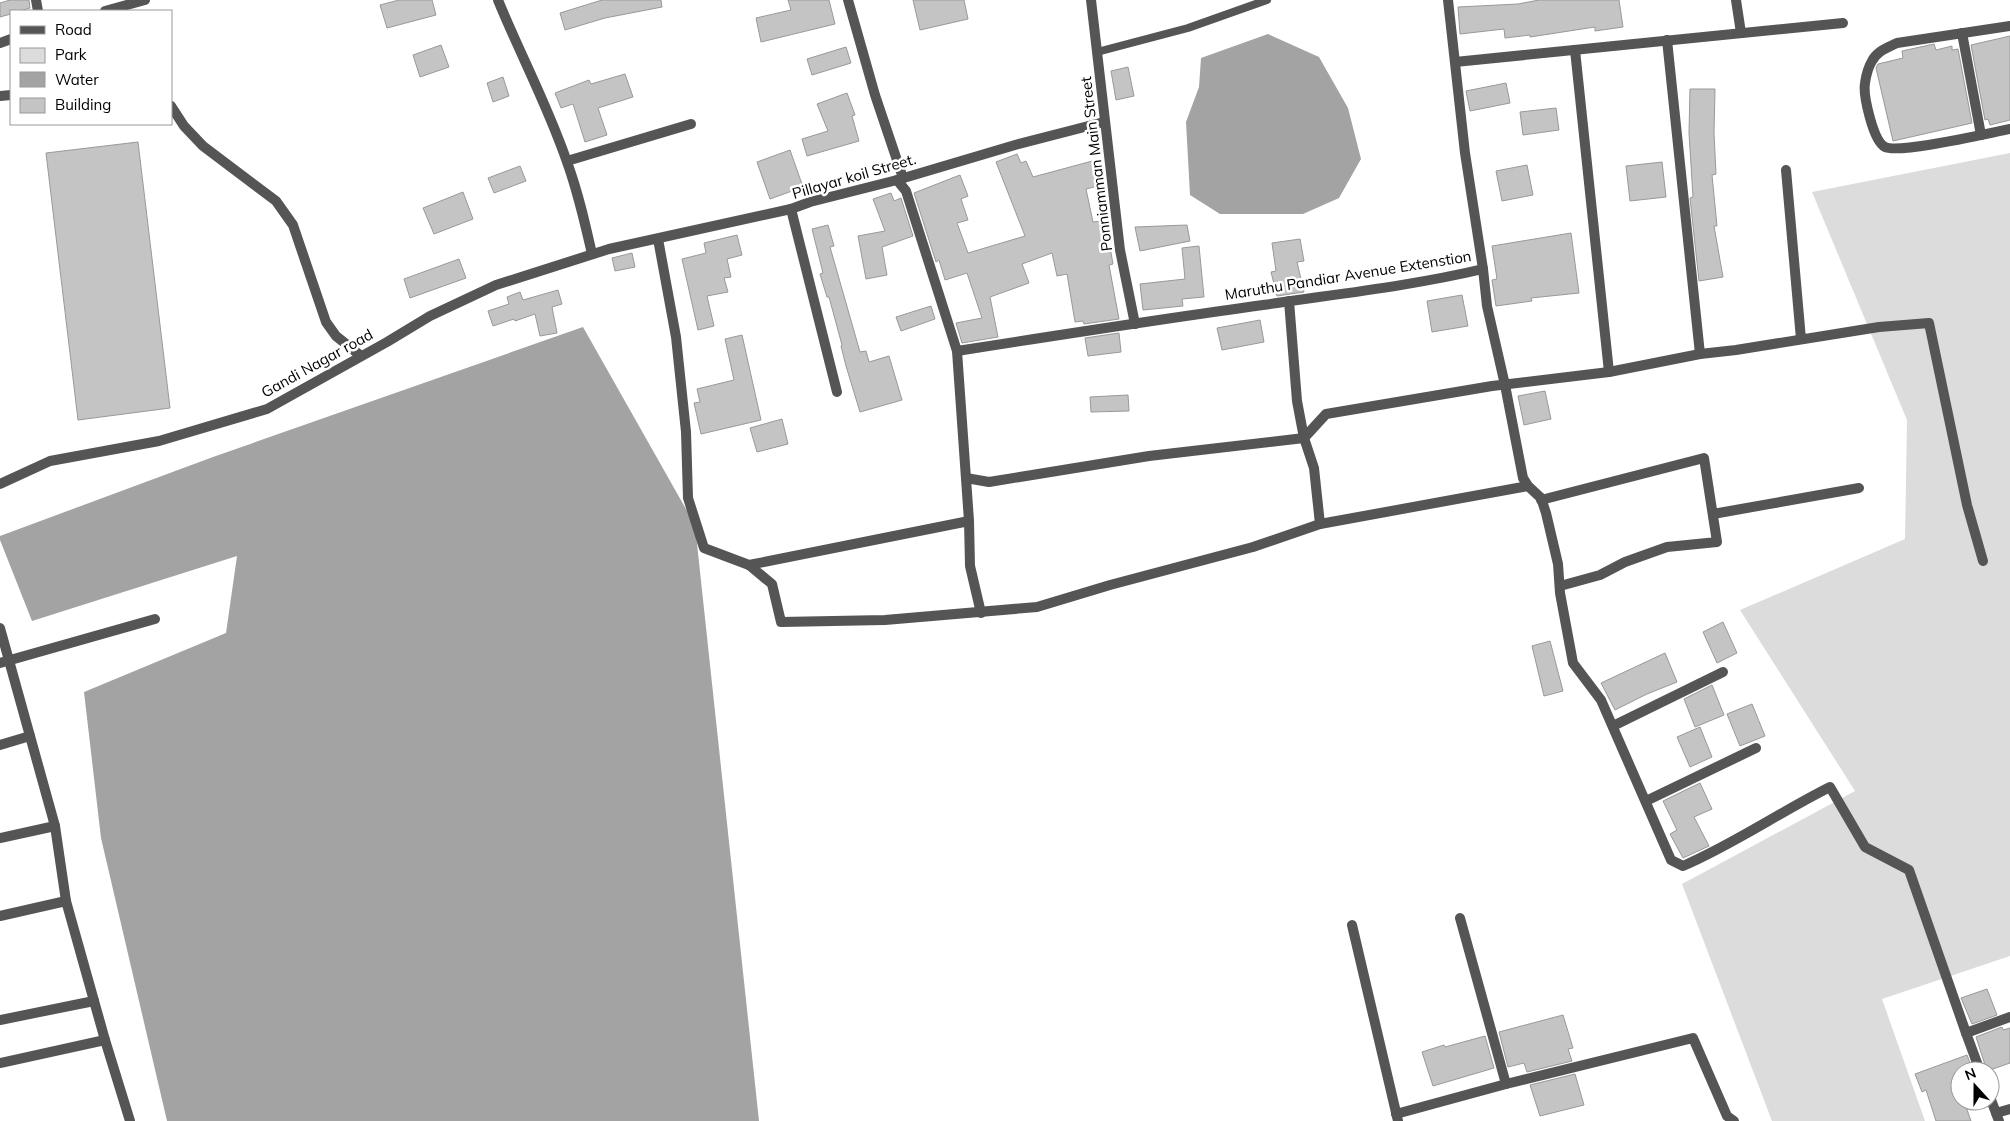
<svg xmlns="http://www.w3.org/2000/svg" width="2010" height="1121" viewBox="0 0 2010 1121" font-family="Mulish,sans-serif">
<style>
.green{fill:#dcdcdc}
.water{fill:#a3a3a3}
.building{fill:#c4c4c4;stroke:#999}
.lines{fill:none;stroke-linecap:round;stroke-linejoin:round}
.service{stroke:#555;stroke-width:8}
.minor{stroke:#555;stroke-width:10}
.tertiary{stroke:#555;stroke-width:10}
.labels{text-anchor:middle;dominant-baseline:central;stroke-width:5;stroke-linejoin:round;paint-order:stroke}
.street-label{font-size:15px;fill:#000;stroke:#fff}
</style>
<rect width="100%" height="100%" fill="#fff"/>
<polygon class="green" points="2010,153 2010,956 1882,999 1925,1121 1772,1121 1682,884 1855,791 1740,610 1905,539 1907,420 1812,192"/>
<g class="water">
<polygon points="1268,34 1319,57 1348,108 1361,159 1339,198 1303,214 1220,214 1190,195 1186,122 1199,87 1201,58"/>
<polygon points="583,327 695,525 759,1121 167,1121 101,838 84,692 226,633 237,556 32,621 0,540 0,536 213,457"/>
</g>
<g class="building">
<polygon points="10,0 29,0 30,8 20,11 11,11 11,14 0,17 0,3"/>
<polygon points="399,0 432,0 436,15 387,28 380,5"/>
<polygon points="602,0 661,0 662,7 605,18 565,30 560,13"/>
<polygon points="788,0 829,0 835,24 761,42 756,18 791,10"/>
<polygon points="913,0 964,0 968,19 920,30"/>
<polygon points="1539,0 1619,0 1623,27 1595,31 1595,27 1530,37 1530,35 1505,38 1504,29 1460,34 1458,7 1518,4"/>
<polygon points="2010,36 2010,120 1990,125 1988,119 1985,120 1971,45"/>
<polygon points="1934,44 1936,50 1952,46 1952,50 1958,49 1972,123 1893,141 1876,68 1878,64 1903,58 1902,51"/>
<polygon points="441,45 449,67 420,77 413,55"/>
<polygon points="846,47 851,63 812,75 807,59"/>
<polygon points="1128,67 1134,96 1116,100 1111,71"/>
<polygon points="625,74 633,97 598,108 607,135 585,142 573,104 561,108 555,93 589,80 591,84"/>
<polygon points="503,77 509,96 493,102 487,83"/>
<polygon points="1506,83 1510,103 1470,111 1466,91"/>
<polygon points="1690,89 1715,89 1714,133 1716,174 1712,175 1717,226 1714,226 1723,277 1699,281 1690,198 1693,197 1689,133"/>
<polygon points="847,93 855,115 852,116 859,141 807,156 802,139 828,131 817,104"/>
<polygon points="1556,108 1559,130 1523,135 1520,112"/>
<polygon points="138,142 170,408 78,420 46,153"/>
<polygon points="790,150 803,187 770,199 757,162"/>
<polygon points="1017,154 1021,163 1026,161 1033,177 1096,160 1102,185 1086,189 1093,222 1101,221 1106,248 1110,247 1113,264 1109,265 1119,319 1084,324 1083,321 1075,322 1067,274 1057,276 1052,253 1022,264 1029,283 990,297 998,337 962,343 956,323 982,318 967,273 945,280 939,260 936,262 914,193 960,175 968,196 961,199 968,220 957,223 968,253 1025,236 996,162"/>
<polygon points="1662,162 1666,197 1630,201 1626,166"/>
<polygon points="1527,165 1533,195 1502,201 1496,171"/>
<polygon points="520,166 526,181 494,193 488,178"/>
<polygon points="463,192 473,219 434,234 423,208"/>
<polygon points="891,193 894,201 901,198 913,236 882,247 887,275 866,279 858,236 885,231 873,199"/>
<polygon points="828,225 834,246 830,247 860,352 866,351 869,362 889,356 902,400 860,412 846,366 841,346 842,345 829,297 827,297 820,274 823,273 812,229"/>
<polygon points="1187,225 1190,241 1140,251 1135,227"/>
<polygon points="1571,233 1579,293 1531,298 1532,301 1496,306 1492,280 1497,279 1492,246"/>
<polygon points="737,235 742,255 727,259 731,277 724,278 728,292 707,296 714,326 698,330 682,259 706,253 704,243"/>
<polygon points="1300,239 1304,261 1297,262 1304,292 1277,296 1271,272 1276,271 1272,243"/>
<polygon points="1199,246 1204,297 1182,299 1183,306 1143,310 1140,284 1185,279 1182,248"/>
<polygon points="632,253 635,267 615,271 612,258"/>
<polygon points="459,259 466,278 410,298 404,279"/>
<polygon points="558,290 562,304 552,307 557,333 540,336 535,314 515,321 514,319 493,326 488,311 509,304 507,297 520,292 523,300"/>
<polygon points="1462,295 1468,326 1432,332 1427,301"/>
<polygon points="931,306 935,319 901,331 896,317"/>
<polygon points="1260,320 1264,342 1222,350 1217,328"/>
<polygon points="1119,333 1121,352 1088,356 1085,338"/>
<polygon points="742,335 761,420 701,434 694,403 700,402 697,389 734,380 725,339"/>
<polygon points="1545,391 1551,419 1524,425 1518,396"/>
<polygon points="1128,395 1129,411 1091,412 1090,397"/>
<polygon points="782,419 788,444 757,452 750,428"/>
<polygon points="1723,622 1737,653 1717,663 1703,632"/>
<polygon points="1550,641 1563,691 1544,696 1532,646"/>
<polygon points="1665,653 1677,682 1647,694 1615,710 1601,683"/>
<polygon points="1712,685 1724,715 1695,727 1684,699"/>
<polygon points="1752,704 1765,736 1740,746 1727,714"/>
<polygon points="1700,727 1712,757 1690,767 1677,737"/>
<polygon points="1700,783 1712,809 1694,817 1709,846 1683,858 1670,834 1677,830 1663,801"/>
<polygon points="1987,989 1997,1015 1972,1024 1961,998"/>
<polygon points="1563,1015 1573,1048 1568,1049 1572,1061 1527,1072 1524,1063 1508,1067 1499,1032"/>
<polygon points="2002,1027 2003,1030 2010,1028 2010,1063 1987,1071 1976,1037"/>
<polygon points="1485,1036 1494,1068 1433,1086 1422,1052 1444,1045 1445,1047"/>
<polygon points="1967,1055 1973,1071 1960,1071 1960,1101 1964,1101 1971,1121 1936,1121 1926,1090 1922,1092 1915,1074"/>
<polygon points="1575,1074 1584,1105 1540,1116 1530,1085"/>
</g>
<g class="lines">
<polyline class="service" points="1097,52 1188,28 1267,0"/>
<g class="minor">
<polyline points="36,0 38,11"/>
<path d="M498,0C520,54 548,106 567,162C578,192 585,223 592,254"/>
<polyline points="848,0 875,95 903,178"/>
<polyline points="1091,0 1120,250 1135,324"/>
<polyline points="1448,0 1465,153 1483,269"/>
<polyline points="1736,0 1741,33"/>
<path d="M2010,26L1897,43C1887,48 1877,51 1872,61C1869,66 1866,76 1865,83C1863,95 1873,141 1885,147C1899,154 1989,133 2010,129"/>
<polyline points="1962,33 1981,135"/>
<polyline points="1667,40 1700,354"/>
<polyline points="1575,50 1609,372"/>
<polyline points="1455,62 1843,23"/>
<polyline points="0,96 11,95"/>
<polyline points="171,106 184,126 203,146 276,201 293,225 326,322 336,336 361,356"/>
<polyline points="567,161 691,124"/>
<polyline points="1786,170 1801,339"/>
<polyline points="897,180 906,191 957,351 969,521"/>
<polyline points="791,209 837,392"/>
<polyline points="658,239 676,337 686,432 688,498 704,548 749,565 969,521 970,566 981,613"/>
<polyline points="1289,301 1297,401 1304,438 1314,468 1320,524 1528,486"/>
<path d="M957,351C1059,335 1161,319 1263,305C1337,294 1411,286 1483,269L1487,306L1505,385L1523,478L1528,486L1541,498L1546,513L1558,564L1560,593L1573,663L1601,700L1671,860L1683,866C1734,844 1780,812 1830,787L1865,847L1909,870L1966,1033"/>
<polyline points="966,478 989,482 1149,456 1304,438 1326,414 1492,386 1609,372 1700,354 1736,350 1879,327 1929,323 1967,505 1983,561"/>
<polyline points="0,484 50,461 159,441 267,409 387,342 430,316 496,285 609,249 791,209 810,202 897,180 1015,145 1104,122"/>
<polyline points="1541,500 1704,458 1717,542 1667,547 1625,562 1600,575 1560,586"/>
<polyline points="1713,514 1859,488"/>
<polyline points="749,565 772,584 781,622 885,620 1037,607 1110,585 1253,547 1320,524"/>
<polyline points="0,628 55,826 66,901 105,1040 130,1121"/>
<polyline points="0,663 155,619"/>
<polyline points="1613,726 1723,672"/>
<polyline points="0,745 30,736"/>
<polyline points="1646,801 1756,748"/>
<polyline points="0,838 55,826"/>
<polyline points="0,916 66,901"/>
<polyline points="1460,918 1506,1084"/>
<polyline points="1352,925 1398,1121"/>
<polyline points="0,1020 94,1001"/>
<polyline points="0,1063 105,1040"/>
<polyline points="1980,1071 1966,1033 2010,1017"/>
<polyline points="1990,1097 1999,1121"/>
<polyline points="1996,1113 2010,1109"/>
<polyline points="1396,1114 1506,1084 1693,1038 1727,1116 1734,1121"/>
</g>
<g class="tertiary">
<polyline points="105,11 145,0"/>
<polyline points="0,43 11,39"/>
</g>
</g>
<g class="labels">
<g class="street-label">
<text transform="translate(1096 164) rotate(-97)">Ponniamman Main Street</text>
<text transform="translate(854 176) rotate(-16)">Pillayar koil Street.</text>
<text transform="translate(1348 275) rotate(-9)">Maruthu Pandiar Avenue Extenstion</text>
<text transform="translate(317 363) rotate(-29)">Gandi Nagar road</text>
</g>
</g>
<rect x="10" y="10" width="162" height="115" fill="#ffffff" stroke="#999999"/>
<rect x="20" y="26" width="25" height="8" fill="#555555" stroke="#999999"/>
<text x="55" y="35" font-size="15" fill="#000000">Road</text>
<rect x="20" y="48" width="25" height="15" fill="#dcdcdc" stroke="#999999"/>
<text x="55" y="60" font-size="15" fill="#000000">Park</text>
<rect x="20" y="72" width="25" height="15" fill="#a3a3a3" stroke="#999999"/>
<text x="55" y="85" font-size="15" fill="#000000">Water</text>
<rect x="20" y="98" width="25" height="15" fill="#c4c4c4" stroke="#999999"/>
<text x="55" y="110" font-size="15" fill="#000000">Building</text>
<g transform="translate(1975 1086) rotate(339)"><circle r="24" fill="#ffffff" stroke="#999999"/>
<path d="M0-4L9 19L0 12L-9 19Z" fill="#000000"/>
<text y="-8" font-size="14" font-weight="bold" text-anchor="middle" fill="#000000">N</text>
</g>
</svg>
